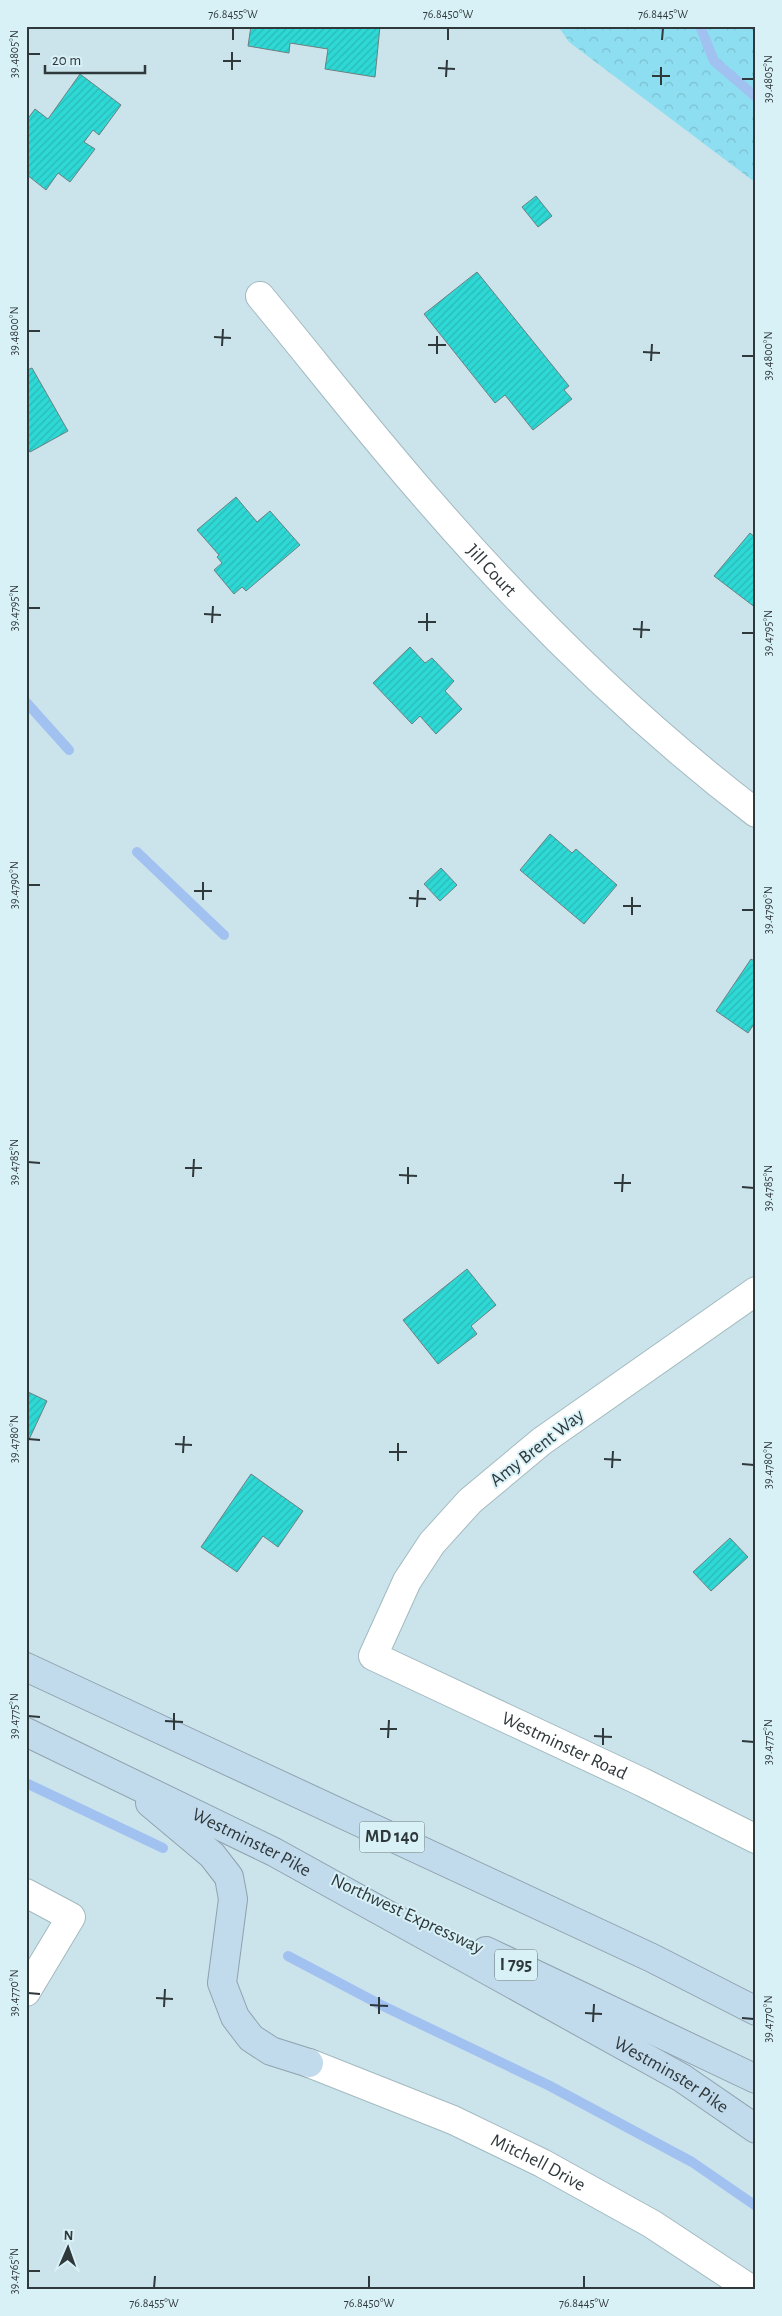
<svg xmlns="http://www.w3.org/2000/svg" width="782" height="2316" viewBox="0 0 782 2316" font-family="'Alegreya Sans',sans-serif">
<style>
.forest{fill:url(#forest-crowns)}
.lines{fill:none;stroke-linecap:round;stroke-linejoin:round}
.stream{stroke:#a1c1f1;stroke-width:10}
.building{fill:url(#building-hatch);stroke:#6a8180}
.minor-casing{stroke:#a3bac0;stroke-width:30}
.highway-casing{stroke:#8fa2ae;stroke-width:30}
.minor{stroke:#fff;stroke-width:28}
.highway{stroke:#c2dbec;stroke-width:28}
.ticks{fill:none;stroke:#2f383b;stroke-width:2}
.labels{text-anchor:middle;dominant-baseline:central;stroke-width:4;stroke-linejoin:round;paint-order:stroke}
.shield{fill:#d8f1f7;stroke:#627073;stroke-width:1}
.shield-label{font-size:18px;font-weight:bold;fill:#2f383b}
.street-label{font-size:19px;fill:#2f383b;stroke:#d8f1f7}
.neatline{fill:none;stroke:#2f383b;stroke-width:2}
.ticks-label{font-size:12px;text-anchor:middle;fill:#2f383b}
</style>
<defs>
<pattern id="forest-crowns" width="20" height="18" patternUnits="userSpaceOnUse" patternTransform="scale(1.25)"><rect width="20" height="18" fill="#8edef1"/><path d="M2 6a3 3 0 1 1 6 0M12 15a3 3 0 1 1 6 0" fill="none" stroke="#7bbfd0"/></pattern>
<pattern id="building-hatch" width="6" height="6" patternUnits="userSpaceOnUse" patternTransform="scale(1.25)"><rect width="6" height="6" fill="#2ed8d5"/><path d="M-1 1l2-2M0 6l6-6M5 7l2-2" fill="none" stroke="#29bab8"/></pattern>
</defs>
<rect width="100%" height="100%" fill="#cbe3ea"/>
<polygon class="forest" points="558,26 756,26 756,183 569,42"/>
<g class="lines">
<g class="stream">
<polyline points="700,26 714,61 756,97"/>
<polyline points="26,702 69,750"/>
<polyline points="137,852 224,935"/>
<polyline points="26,1783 163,1848"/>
<polyline points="288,1956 381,2005 548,2085 692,2162 756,2206"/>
</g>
</g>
<g class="building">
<polygon points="251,26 380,26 375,77 325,69 328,49 290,43 289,53 248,46"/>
<polygon points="80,74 121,105 99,135 93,130 84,142 95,149 70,182 58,173 46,190 26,174 26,121 35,109 48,119"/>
<polygon points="536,196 552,216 538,227 522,207"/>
<polygon points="477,272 569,386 564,390 572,399 533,430 505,395 495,403 424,314"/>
<polygon points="32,368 68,431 30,452 26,445 26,369 27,370"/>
<polygon points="236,497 257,522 270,511 300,545 246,591 242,587 234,594 214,570 222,563 217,557 219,555 197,530"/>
<polygon points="750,533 756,538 756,608 714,576"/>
<polygon points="410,647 425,663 432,658 454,681 445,691 462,709 436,734 420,716 412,724 373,683"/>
<polygon points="550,834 572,853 576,849 617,885 584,924 520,870"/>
<polygon points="441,868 457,885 440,901 424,884"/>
<polygon points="751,959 756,962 756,1021 748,1033 716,1011"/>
<polygon points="467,1269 496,1305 471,1326 477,1334 438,1364 403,1320"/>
<polygon points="26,1391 47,1401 26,1446"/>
<polygon points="251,1474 303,1511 278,1547 263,1536 237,1572 201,1547"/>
<polygon points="730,1538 748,1557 711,1591 693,1572"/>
</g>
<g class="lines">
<defs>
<g id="minor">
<path id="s1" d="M260,296C317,365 372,436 431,503C529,616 637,722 756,813"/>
<path id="s2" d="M756,1291L542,1441L470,1501L432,1543L407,1581L373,1656L642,1782L756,1839"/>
<polyline points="26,1893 71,1917 26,1992"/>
<path id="s3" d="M309,2063L453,2120L542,2163L652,2224L752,2290"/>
</g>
<g id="highway">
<polyline points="26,1667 652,1958 756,2011"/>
<path id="s4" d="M26,1732L274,1852L682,2078L756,2129"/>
<polyline points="150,1803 212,1855 229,1877 233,1899 222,1983 235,2017 251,2038 271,2051 309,2063"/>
<polyline points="486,1951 756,2079"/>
</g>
</defs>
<use href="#minor" class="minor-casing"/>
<use href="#highway" class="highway-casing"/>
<use href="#minor" class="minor"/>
<use href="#highway" class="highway"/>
</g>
<path class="ticks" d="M233,40V28M448,40V28M662,40L663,28M28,54H40M223,61H241M438,68L455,69M232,70V52M652,76H670M446,77L447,60M742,79H754M661,85V67M28,331H40M214,337L231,338M428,345H446M222,346L223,329M643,352L660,353M437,354V336M742,356H754M651,361L652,344M28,608H40M204,614L221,615M418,622H436M212,623L213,606M633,629L650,630M427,631V613M742,633H754M641,638L642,621M28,885H40M194,891H212M409,898L426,899M203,900V882M623,906H641M417,907L418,890M742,910H754M632,915V897M28,1162L40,1163M185,1168H202M399,1175L417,1176M193,1177L194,1159M614,1183H631M408,1184V1167M742,1187L754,1188M622,1192L623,1174M28,1439L40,1440M175,1444L192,1445M389,1452H407M183,1453L184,1436M604,1459L621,1460M398,1461V1443M742,1464L754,1465M612,1468L613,1451M28,1716L40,1717M165,1721L183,1722M380,1729H397M174,1730V1713M594,1736L612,1737M388,1738L389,1720M742,1741L754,1742M603,1745V1728M28,1993L40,1994M156,1998L173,1999M370,2005L388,2006M164,2007L165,1989M585,2013L602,2014M379,2014V1997M742,2018L754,2019M593,2022L594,2004M28,2271H40M154,2288L155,2276M369,2288V2276M584,2288V2276"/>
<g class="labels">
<g class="shield">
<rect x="359.5" y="1821.5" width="65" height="31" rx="4"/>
<rect x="495" y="1949.5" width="42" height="31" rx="4"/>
</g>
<g class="shield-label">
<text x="392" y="1837">MD 140</text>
<text x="516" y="1965">I 795</text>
</g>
<g class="street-label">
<text stroke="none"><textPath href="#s1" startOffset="359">Jill Court</textPath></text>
<text transform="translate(537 1448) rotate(-38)">Amy Brent Way</text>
<text stroke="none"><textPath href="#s2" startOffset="751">Westminster Road</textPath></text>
<text stroke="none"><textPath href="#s4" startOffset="251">Westminster Pike</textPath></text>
<text transform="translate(407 1914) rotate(25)">Northwest Expressway</text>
<text stroke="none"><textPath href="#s4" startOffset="731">Westminster Pike</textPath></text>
<text stroke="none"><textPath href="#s3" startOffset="250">Mitchell Drive</textPath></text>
</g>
</g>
<rect width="782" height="2316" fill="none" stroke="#d8f1f7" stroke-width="55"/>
<g transform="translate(68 2248) rotate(2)" stroke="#d8f1f7" stroke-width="4" paint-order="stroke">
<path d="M0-4L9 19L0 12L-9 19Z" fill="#2f383b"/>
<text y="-8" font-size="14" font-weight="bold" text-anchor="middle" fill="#2f383b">N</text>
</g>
<path d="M45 65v8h100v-8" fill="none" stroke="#2f383b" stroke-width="2.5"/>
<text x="52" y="65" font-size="15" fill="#2f383b" stroke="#d8f1f7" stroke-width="4" paint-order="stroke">20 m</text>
<rect x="28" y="28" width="726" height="2260" class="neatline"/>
<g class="ticks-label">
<text x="233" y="18">76.8455°W</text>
<text x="448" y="18">76.8450°W</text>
<text x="663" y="18">76.8445°W</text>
<text transform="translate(14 54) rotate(-90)" y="4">39.4805°N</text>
<text transform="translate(768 79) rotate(-90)" y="4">39.4805°N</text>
<text transform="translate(14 331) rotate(-90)" y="4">39.4800°N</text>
<text transform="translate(768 356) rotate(-90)" y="4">39.4800°N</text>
<text transform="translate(14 608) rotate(-90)" y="4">39.4795°N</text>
<text transform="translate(768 633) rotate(-90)" y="4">39.4795°N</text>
<text transform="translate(14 885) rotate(-90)" y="4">39.4790°N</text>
<text transform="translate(768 910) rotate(-90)" y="4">39.4790°N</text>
<text transform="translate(14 1162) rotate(-90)" y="4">39.4785°N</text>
<text transform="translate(768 1188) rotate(-90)" y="4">39.4785°N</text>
<text transform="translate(14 1439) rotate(-90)" y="4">39.4780°N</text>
<text transform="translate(768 1465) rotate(-90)" y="4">39.4780°N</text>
<text transform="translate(14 1716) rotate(-90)" y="4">39.4775°N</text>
<text transform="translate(768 1742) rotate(-90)" y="4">39.4775°N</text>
<text transform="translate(14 1993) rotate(-90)" y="4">39.4770°N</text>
<text transform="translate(768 2019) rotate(-90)" y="4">39.4770°N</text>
<text transform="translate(14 2271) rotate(-90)" y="4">39.4765°N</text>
<text x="154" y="2307">76.8455°W</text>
<text x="369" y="2307">76.8450°W</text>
<text x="584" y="2307">76.8445°W</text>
</g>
</svg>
